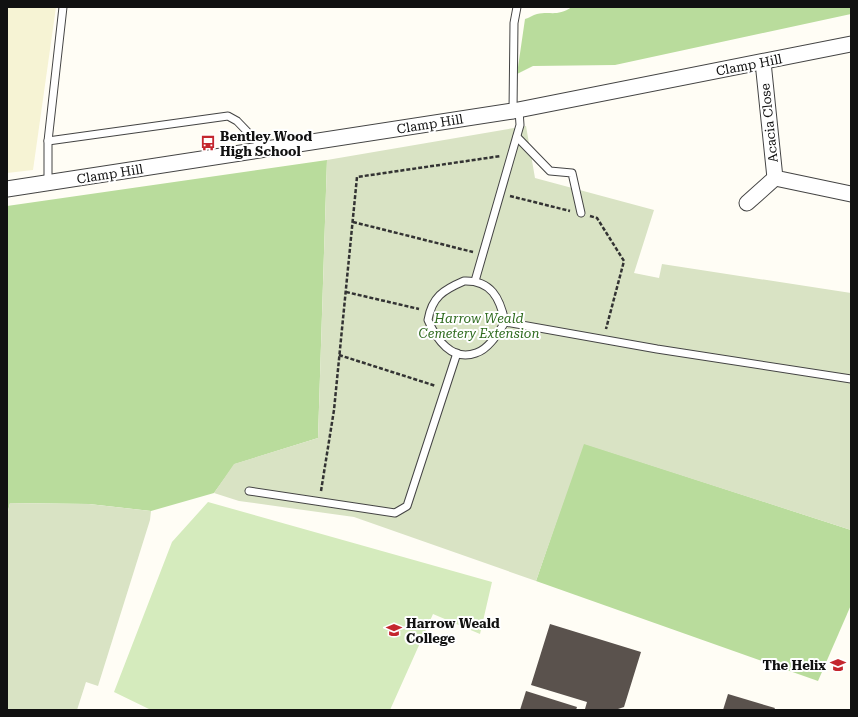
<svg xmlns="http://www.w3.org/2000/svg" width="858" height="717" viewBox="0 0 858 717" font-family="'Roboto Serif',serif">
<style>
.farmland{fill:#f6f3d4}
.green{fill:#d5ebbd}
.forest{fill:#b9dc9c}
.cemetery{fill:#d9e3c4}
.building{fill:#5a524d}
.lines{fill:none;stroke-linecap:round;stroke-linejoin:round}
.lane-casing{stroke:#444;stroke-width:9}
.street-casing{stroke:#444;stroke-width:17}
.path{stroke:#333;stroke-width:2.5;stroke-dasharray:4 2;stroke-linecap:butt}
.lane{stroke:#fff;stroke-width:7}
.street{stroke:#fff;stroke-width:15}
.labels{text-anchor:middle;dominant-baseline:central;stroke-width:4;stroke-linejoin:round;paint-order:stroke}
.street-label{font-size:13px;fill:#111;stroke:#fff}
.poi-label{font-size:13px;font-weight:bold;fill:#111;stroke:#fff;text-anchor:start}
.park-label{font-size:13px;font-style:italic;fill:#2f6b1f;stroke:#fff}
</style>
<rect width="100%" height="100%" fill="#fffdf5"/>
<polygon class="farmland" points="7,7 56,7 33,170 7,173"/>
<polygon class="green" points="208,502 492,582 480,634 433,614 390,710 151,710 114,692 172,542"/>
<g class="forest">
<path d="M572,7H851V14L615,65L533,66L517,74L525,19C529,18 533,15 537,14C551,11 557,17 572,7Z"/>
<polygon points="327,160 318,438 235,464 214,493 151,511 89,504 10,503 7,515 7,206"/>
<polygon points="583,443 851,530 851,605 818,681 536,581"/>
</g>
<g class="cemetery">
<polygon points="526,126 535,178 654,210 634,273 659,278 662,264 851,293 851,530 584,444 536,581 354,517 239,501 214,493 234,464 318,438 327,160"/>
<polygon points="10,503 89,504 151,511 150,520 98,686 86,682 77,710 7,710 7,515"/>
</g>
<g class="building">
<polygon points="550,624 641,652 624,707 615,710 587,710 585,709 587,702 531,685"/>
<polygon points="526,691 577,707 576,710 520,710"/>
<polygon points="728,694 775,708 774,710 723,710"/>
</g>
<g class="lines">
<defs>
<g id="lane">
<polyline points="513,111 514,23 517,7"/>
<polyline points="517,137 550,171 572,173 581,213"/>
<polyline points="48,141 228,116 237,121 264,149"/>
<polyline points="48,183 48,141 63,7"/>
<path d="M464,281C491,280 500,298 505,322C498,333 489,349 476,353C452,362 436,339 428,320C432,297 443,290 464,281Z"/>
<polyline points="475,281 520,125 519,110"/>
<polyline points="505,322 657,349 851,379"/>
<polyline points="249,491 395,513 407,506 457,353"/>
</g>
<g id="street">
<polyline points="763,62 775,178 851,194"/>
<polyline points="7,189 513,111 851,44"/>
<polyline points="747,203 775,178"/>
</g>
</defs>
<use href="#lane" class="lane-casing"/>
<use href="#street" class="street-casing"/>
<g class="path">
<polyline points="510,196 570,211"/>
<polyline points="590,216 597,218 624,261 606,329"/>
<polyline points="353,222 473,252"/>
<polyline points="346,292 419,309"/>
<polyline points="339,355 436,386"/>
<polyline points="321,491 334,410 357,177 501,156"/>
</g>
<use href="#lane" class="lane"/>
<use href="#street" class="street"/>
</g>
<defs>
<symbol id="bus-bare" viewBox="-9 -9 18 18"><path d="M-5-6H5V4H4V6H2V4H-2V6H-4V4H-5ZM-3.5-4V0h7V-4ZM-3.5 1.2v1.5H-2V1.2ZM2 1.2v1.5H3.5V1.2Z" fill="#c4262e" stroke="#fff" stroke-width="2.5" paint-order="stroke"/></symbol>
<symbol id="university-bare" viewBox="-9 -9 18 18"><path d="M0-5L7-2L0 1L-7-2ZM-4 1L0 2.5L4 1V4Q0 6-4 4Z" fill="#c4262e" stroke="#fff" stroke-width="2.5" paint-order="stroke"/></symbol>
<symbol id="school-bare" viewBox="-9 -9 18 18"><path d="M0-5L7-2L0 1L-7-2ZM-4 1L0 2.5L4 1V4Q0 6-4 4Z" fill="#c4262e" stroke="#fff" stroke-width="2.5" paint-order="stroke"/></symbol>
</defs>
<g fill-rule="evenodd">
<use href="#bus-bare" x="197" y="132" width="22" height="22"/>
<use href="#university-bare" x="383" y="619" width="22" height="22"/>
<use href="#school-bare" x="827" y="654" width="22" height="22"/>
</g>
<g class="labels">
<g class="street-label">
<text transform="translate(749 65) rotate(-11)">Clamp Hill</text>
<text transform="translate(769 123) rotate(-96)">Acacia Close</text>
<text transform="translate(430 124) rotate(-9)">Clamp Hill</text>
<text transform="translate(110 174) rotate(-9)">Clamp Hill</text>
</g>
<g class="poi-label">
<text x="220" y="136">Bentley Wood<tspan x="220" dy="15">High School</tspan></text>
<text x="406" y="623">Harrow Weald<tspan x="406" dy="15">College</tspan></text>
<text x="826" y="665" text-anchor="end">The Helix</text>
</g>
<g class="park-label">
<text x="479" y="318">Harrow Weald<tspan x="479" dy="15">Cemetery Extension</tspan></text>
</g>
</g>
<rect width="858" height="717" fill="none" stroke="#111111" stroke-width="16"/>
</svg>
